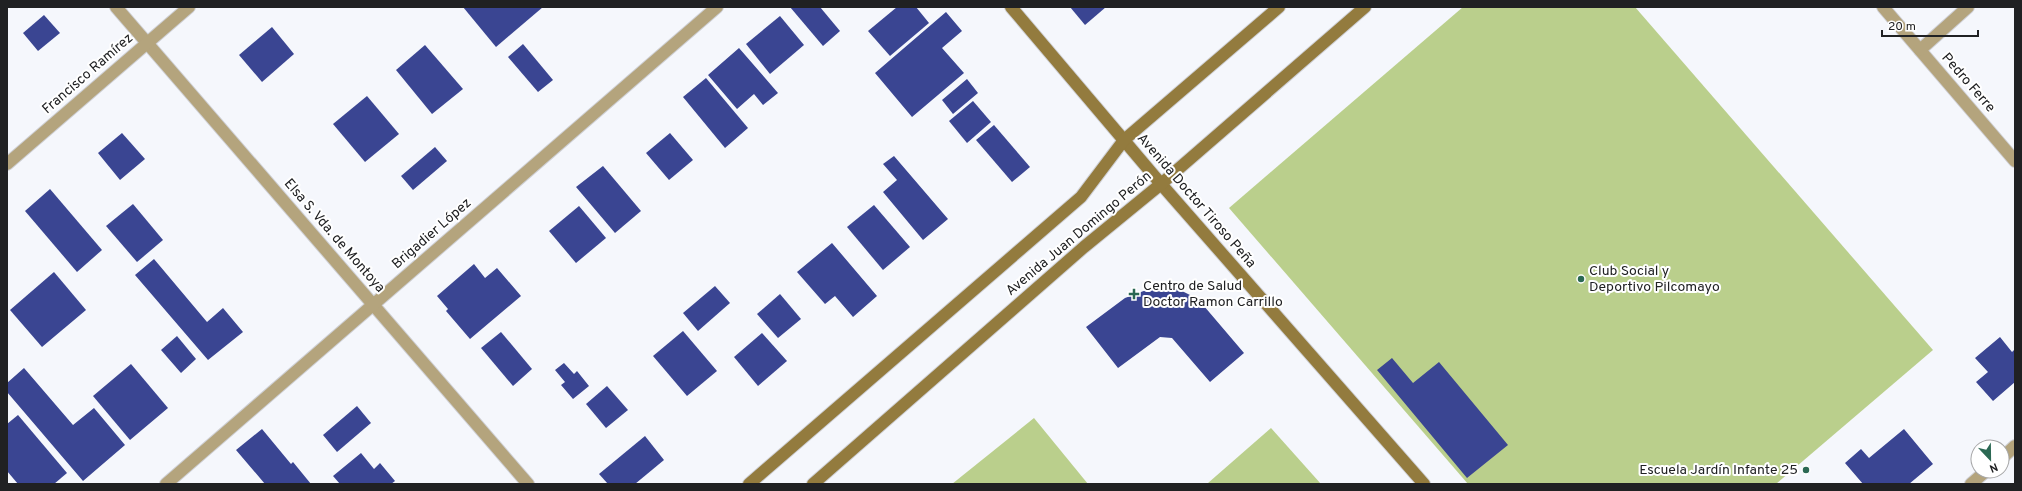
<svg xmlns="http://www.w3.org/2000/svg" width="2022" height="491" viewBox="0 0 2022 491" font-family="Overpass,sans-serif">
<style>
.green{fill:#bacf8c}
.building{fill:#3a4592}
.lines{fill:none;stroke-linecap:round;stroke-linejoin:round}
.street-casing{stroke:#cfd0d5;stroke-width:14}
.secondary-casing{stroke:#cfd0d5;stroke-width:14}
.street{stroke:#b4a47d;stroke-width:12}
.secondary{stroke:#937b3e;stroke-width:12}
.poi-dot{fill:#2b6853;stroke:#fff;stroke-width:1.5}
.labels{text-anchor:middle;dominant-baseline:central;stroke-width:4;stroke-linejoin:round;paint-order:stroke}
.street-label{font-size:14px;fill:#202123;stroke:#fff}
.poi-label{font-size:14px;fill:#202123;stroke:#fff;text-anchor:start}
</style>
<rect width="100%" height="100%" fill="#f5f7fc"/>
<g class="green">
<polygon points="1463,7 1635,7 1933,350 1776,484 1468,484 1229,208"/>
<polygon points="1034,418 1088,484 952,484"/>
<polygon points="1271,428 1321,484 1209,484 1208,483"/>
</g>
<g class="building">
<polygon points="463,7 543,7 496,47"/>
<polygon points="790,7 820,7 840,31 823,46"/>
<polygon points="897,7 916,7 929,23 890,56 868,31"/>
<polygon points="1070,7 1106,7 1085,25"/>
<polygon points="946,12 962,31 942,48 964,73 912,117 875,73"/>
<polygon points="44,15 60,33 38,51 23,33"/>
<polygon points="780,16 804,45 770,74 746,44"/>
<polygon points="272,27 294,54 262,82 239,55"/>
<polygon points="523,44 553,80 538,92 508,57"/>
<polygon points="425,45 463,89 432,114 396,70"/>
<polygon points="739,48 778,93 763,105 754,94 737,109 708,75"/>
<polygon points="706,78 748,128 725,148 683,97"/>
<polygon points="967,79 978,93 953,114 942,100"/>
<polygon points="367,96 399,134 365,162 333,124"/>
<polygon points="973,101 991,122 967,143 949,121"/>
<polygon points="994,125 1030,167 1012,182 976,140"/>
<polygon points="122,133 145,159 120,180 98,153"/>
<polygon points="670,133 693,160 669,180 646,153"/>
<polygon points="435,147 447,161 413,190 401,176"/>
<polygon points="894,156 948,219 923,240 883,192 897,180 883,164"/>
<polygon points="603,166 641,211 615,233 576,187"/>
<polygon points="50,189 102,250 77,272 25,211"/>
<polygon points="133,204 163,240 137,262 106,226"/>
<polygon points="874,205 910,247 883,270 847,227"/>
<polygon points="579,206 606,238 576,263 549,231"/>
<polygon points="832,243 877,296 853,317 835,296 825,304 797,272"/>
<polygon points="154,259 207,322 223,308 243,332 208,360 135,275"/>
<polygon points="474,264 485,278 497,268 521,296 470,339 446,311 448,309 437,296"/>
<polygon points="54,272 86,310 42,347 10,310"/>
<polygon points="715,286 730,303 698,331 683,313"/>
<polygon points="1149,289 1178,289 1198,299 1244,353 1210,382 1172,338 1160,337 1118,368 1086,327 1125,298"/>
<polygon points="780,294 801,319 778,338 757,314"/>
<polygon points="683,331 717,371 687,396 653,356"/>
<polygon points="501,332 532,369 513,386 481,348"/>
<polygon points="762,333 787,361 758,386 734,357"/>
<polygon points="177,336 196,359 181,373 161,350"/>
<polygon points="2000,337 2012,352 2015,349 2015,382 1993,401 1976,382 1988,372 1975,358"/>
<polygon points="1392,358 1413,383 1439,362 1508,445 1467,478 1377,370"/>
<polygon points="564,363 574,374 577,371 589,386 573,399 561,385 565,382 555,370"/>
<polygon points="131,364 168,408 130,440 93,396"/>
<polygon points="24,368 73,425 94,408 125,445 83,481 7,392 7,383"/>
<polygon points="607,386 628,410 606,428 586,404"/>
<polygon points="357,406 371,423 337,452 323,435"/>
<polygon points="18,415 67,473 54,484 18,484 7,471 7,424"/>
<polygon points="262,429 291,464 293,462 311,484 265,484 236,450"/>
<polygon points="1904,429 1933,464 1909,484 1863,484 1845,463 1861,449 1869,458"/>
<polygon points="645,436 664,460 635,484 608,484 599,474"/>
<polygon points="361,453 374,469 380,463 395,481 391,484 340,484 333,476"/>
</g>
<g class="lines">
<defs>
<g id="street">
<polyline points="116,7 528,484"/>
<polyline points="1883,7 2015,161"/>
<polyline points="1920,50 1968,7"/>
<polyline points="7,164 189,7"/>
<polyline points="2002,458 2015,446"/>
<polyline points="166,484 717,7"/>
<polyline points="1971,484 1986,471"/>
</g>
<g id="secondary">
<polyline points="1011,7 1161,184 1424,484"/>
<polyline points="749,484 1081,197 1124,140 1279,7"/>
<polyline points="813,484 1084,247 1161,184 1365,7"/>
</g>
</defs>
<use href="#street" class="street-casing"/>
<use href="#secondary" class="secondary-casing"/>
<use href="#street" class="street"/>
<use href="#secondary" class="secondary"/>
</g>
<g class="poi-dot">
<circle cx="1581" cy="279" r="4"/>
<path d="M1132 288h4v4h4v4h-4v4h-4v-4h-4v-4h4z"/>
<circle cx="1806" cy="470" r="4"/>
</g>
<g class="labels">
<g class="street-label">
<text transform="translate(88 74) rotate(-41)">Francisco Ramírez</text>
<text transform="translate(1968 83) rotate(49)">Pedro Ferre</text>
<text transform="translate(1196 201) rotate(49)">Avenida Doctor Tiroso Peña</text>
<text transform="translate(432 234) rotate(-41)">Brigadier López</text>
<text transform="translate(1079 234) rotate(-40)">Avenida Juan Domingo Perón</text>
<text transform="translate(334 236) rotate(49)">Elsa S. Vda. de Montoya</text>
</g>
<g class="poi-label">
<text x="1589" y="271">Club Social y<tspan x="1589" dy="16">Deportivo Pilcomayo</tspan></text>
<text x="1143" y="286">Centro de Salud<tspan x="1143" dy="16">Doctor Ramon Carrillo</tspan></text>
<text x="1798" y="470" text-anchor="end">Escuela Jardín Infante 25</text>
</g>
</g>
<rect width="2022" height="491" fill="none" stroke="#202123" stroke-width="16"/>
<g transform="translate(1990 459) rotate(158)"><circle r="19" fill="#ffffff" stroke="#a6a6a7"/>
<path d="M0-3L7 15L0 10L-7 15Z" fill="#2b6853"/>
<text y="-6" font-size="11" font-weight="bold" text-anchor="middle" fill="#202123">N</text>
</g>
<path d="M1882 30v6h96v-6" fill="none" stroke="#202123" stroke-width="2"/>
<text x="1888" y="30" font-size="12" fill="#202123" stroke="#ffffff" stroke-width="3" paint-order="stroke">20 m</text>
</svg>
